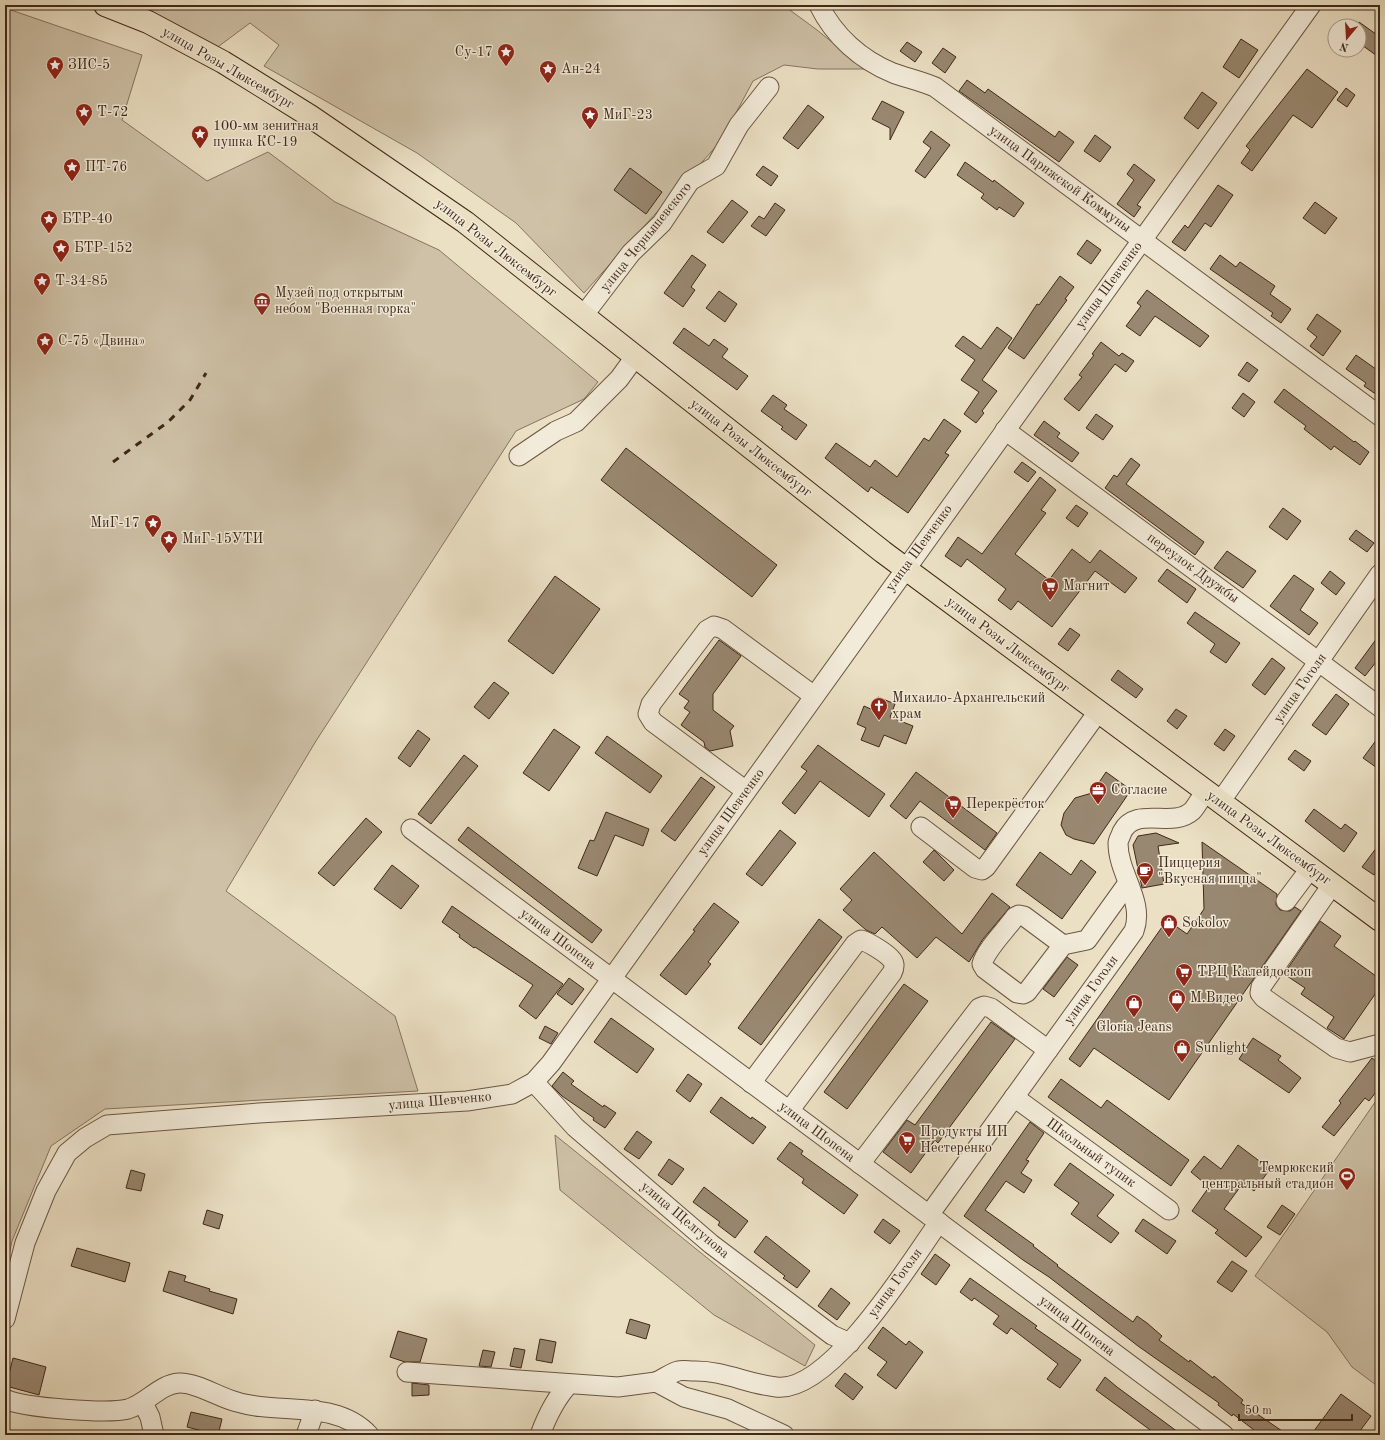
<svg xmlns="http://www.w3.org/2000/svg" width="1385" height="1440" viewBox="0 0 1385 1440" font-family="'Old Standard TT',serif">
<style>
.green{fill:#cec1a7;stroke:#877460}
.building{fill:#998871;stroke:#402818}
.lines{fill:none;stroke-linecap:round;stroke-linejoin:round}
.minor-casing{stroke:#6b5643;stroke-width:21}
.major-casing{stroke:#402818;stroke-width:24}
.minor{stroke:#f2ebd9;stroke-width:19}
.major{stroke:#ebe0c4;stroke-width:22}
.rail{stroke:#402818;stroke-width:3;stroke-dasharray:7 7;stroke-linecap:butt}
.labels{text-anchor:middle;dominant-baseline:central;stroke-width:3;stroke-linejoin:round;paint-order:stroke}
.poi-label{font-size:14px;fill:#402818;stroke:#f2ebd9;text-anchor:start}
.street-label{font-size:14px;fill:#402818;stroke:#f2ebd9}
</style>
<rect width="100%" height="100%" fill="#ebe0c4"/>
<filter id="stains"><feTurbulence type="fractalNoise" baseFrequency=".005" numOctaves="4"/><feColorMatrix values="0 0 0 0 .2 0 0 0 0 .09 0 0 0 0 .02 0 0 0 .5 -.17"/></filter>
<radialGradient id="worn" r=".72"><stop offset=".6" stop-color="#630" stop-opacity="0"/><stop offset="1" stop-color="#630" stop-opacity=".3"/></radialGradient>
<g class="green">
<polygon points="131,5 783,5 817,30 865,69 818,69 784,65 753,81 721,141 584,293 516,223 417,153 264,66 279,45 250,23 215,49"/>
<polygon points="5,8 142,55 122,120 207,181 268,152 335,202 439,250 598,382 584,399 516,431 316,741 226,891 395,1016 418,1091 105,1109 51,1146 12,1241 5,1275"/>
<polygon points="1380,1095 1380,1388 1352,1367 1327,1332 1255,1276"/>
<polygon points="555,1135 815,1345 805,1366 714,1315 560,1190"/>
</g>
<g class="building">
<polygon points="1359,22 1380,37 1380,58 1359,43"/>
<polygon points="1241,39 1258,50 1239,78 1223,67"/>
<polygon points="907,42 922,52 915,62 900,51"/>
<polygon points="943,48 956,57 945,73 932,63"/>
<polygon points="1307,69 1338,92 1312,128 1293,115 1252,171 1241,163 1250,150 1246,146"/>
<polygon points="967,80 985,93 988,89 1055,137 1059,131 1074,142 1059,162 959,91"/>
<polygon points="1346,88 1355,95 1347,107 1337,100"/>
<polygon points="1202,92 1217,103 1198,129 1184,118"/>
<polygon points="882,101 904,112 890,140 890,128 872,119"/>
<polygon points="808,105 824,117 798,149 783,138"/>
<polygon points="931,131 950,145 925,178 915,171 931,148 923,142"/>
<polygon points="1095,135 1111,147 1100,162 1084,151"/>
<polygon points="965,162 993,182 994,180 1024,203 1014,217 999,207 997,210 981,198 984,194 957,175"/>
<polygon points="1134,164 1155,180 1137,205 1141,207 1134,217 1117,204 1134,180 1127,174"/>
<polygon points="763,166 778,176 771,186 756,175"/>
<polygon points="630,168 662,192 646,214 614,190"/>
<polygon points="1218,185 1233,195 1211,227 1205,223 1185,251 1172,242 1185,225 1188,228"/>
<polygon points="732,200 748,212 723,243 707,232"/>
<polygon points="1315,202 1337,218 1325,234 1303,218"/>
<polygon points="775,203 785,210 766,236 751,226 759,216 764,219"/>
<polygon points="1087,240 1101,250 1091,264 1077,254"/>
<polygon points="692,255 706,265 691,287 695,290 683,307 664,293"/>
<polygon points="1220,255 1236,267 1240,262 1275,286 1270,294 1291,309 1281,323 1271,316 1273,313 1210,269"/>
<polygon points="1060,276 1074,287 1065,299 1067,300 1024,359 1008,348 1037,304 1039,305"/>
<polygon points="1147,290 1209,336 1200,347 1155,316 1140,336 1126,326 1141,306 1137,303"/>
<polygon points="719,291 737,304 725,322 706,308"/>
<polygon points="1317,314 1341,331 1323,356 1310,346 1317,337 1307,329"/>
<polygon points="997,327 1012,338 982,380 997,391 982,411 984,413 976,423 964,414 979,392 961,380 975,360 955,346 963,336 981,349"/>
<polygon points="684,328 709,346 714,339 728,349 722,357 748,376 737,390 673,343"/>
<polygon points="1101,342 1119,356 1122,353 1134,361 1126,372 1115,364 1079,411 1064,399 1082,377 1079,375 1094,355 1092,354"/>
<polygon points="1356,355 1380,372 1380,397 1364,386 1366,383 1346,369"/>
<polygon points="1247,362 1258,370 1249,382 1238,375"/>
<polygon points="1284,389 1354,442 1355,441 1369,452 1360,465 1334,446 1331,450 1304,429 1306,426 1274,402"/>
<polygon points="1243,393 1255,402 1244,417 1232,408"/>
<polygon points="773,395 787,405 784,409 807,425 796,440 781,429 783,427 761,411"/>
<polygon points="1096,414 1113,426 1103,440 1086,428"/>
<polygon points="944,419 961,431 945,453 949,455 908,513 871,487 868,492 825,458 836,443 870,467 875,460 897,477 924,438 929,441"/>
<polygon points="1044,421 1060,433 1057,437 1079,453 1072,462 1034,435"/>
<polygon points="626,448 777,565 752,597 601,480"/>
<polygon points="1131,458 1140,465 1126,484 1204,542 1195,555 1105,488 1114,475 1117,477"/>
<polygon points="1022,462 1036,472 1028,482 1014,472"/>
<polygon points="1040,477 1056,490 1041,510 1046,513 1015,554 1049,580 1072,549 1090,563 1100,550 1137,578 1125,593 1095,571 1052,627 1018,601 1011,610 998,600 1006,589 967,559 961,567 945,556 958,537 982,554"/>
<polygon points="1076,505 1088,513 1078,527 1066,518"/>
<polygon points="1283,508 1301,521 1287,540 1269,527"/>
<polygon points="1356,530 1374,543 1367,552 1349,539"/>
<polygon points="1227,551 1256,571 1243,588 1214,568"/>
<polygon points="1167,569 1196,589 1187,603 1158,581"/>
<polygon points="1330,571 1345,583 1336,595 1321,583"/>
<polygon points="1294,575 1314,589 1300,610 1318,623 1309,635 1270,606"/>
<polygon points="555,576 600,609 553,674 508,641"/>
<polygon points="1195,612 1240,643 1226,663 1210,652 1215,644 1187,623"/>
<polygon points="1070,628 1080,635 1068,651 1058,644"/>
<polygon points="1380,634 1380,657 1365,676 1355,668"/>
<polygon points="719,640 741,656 713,694 713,710 734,726 730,731 733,746 710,751 705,747 704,742 681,725 690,712 684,708 689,701 679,694"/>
<polygon points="1272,658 1285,668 1265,695 1252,685"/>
<polygon points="1118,670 1143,689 1136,698 1111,680"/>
<polygon points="494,682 509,693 489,719 474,707"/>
<polygon points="1336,694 1349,704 1326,735 1312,725"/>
<polygon points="878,697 895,704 890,717 913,726 906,744 884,735 879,747 861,740 866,728 857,724 864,706 873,710"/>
<polygon points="1176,709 1187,716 1177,729 1167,721"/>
<polygon points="554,729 580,747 549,791 523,773"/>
<polygon points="1225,729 1235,736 1224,751 1214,744"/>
<polygon points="418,730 430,739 410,767 398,758"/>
<polygon points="1380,735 1380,770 1363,758"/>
<polygon points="607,736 662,776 650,793 595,753"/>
<polygon points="818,745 885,794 869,817 820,781 795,814 782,803 807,771 801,767"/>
<polygon points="1295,750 1311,761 1304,771 1288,759"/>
<polygon points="464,755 478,766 431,824 418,814"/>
<polygon points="916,772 997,833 985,850 920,801 906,819 890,806"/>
<polygon points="1106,772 1131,790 1094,844 1074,839 1066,835 1061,825 1064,813 1075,798 1092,793"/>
<polygon points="701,777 715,787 675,841 661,831"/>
<polygon points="1314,809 1341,829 1345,824 1357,833 1344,852 1305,821"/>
<polygon points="606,812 649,829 643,846 615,835 597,876 578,868 590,840 594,841"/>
<polygon points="366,818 382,832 334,886 318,873"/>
<polygon points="468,827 602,930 592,943 458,840"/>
<polygon points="780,830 796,843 762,886 746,874"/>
<polygon points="1156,833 1179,843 1158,846 1164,884 1142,888 1133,845 1138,836"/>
<polygon points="1202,842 1277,894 1276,905 1280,910 1290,911 1295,907 1301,911 1169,1100 1094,1048 1080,1067 1069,1059 1167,920 1187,934 1204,909"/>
<polygon points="1380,843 1380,867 1374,875 1362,867"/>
<polygon points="934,850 954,870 944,881 923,862"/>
<polygon points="874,852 962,934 992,893 1010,907 983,939 969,962 936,937 917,958 882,927 875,934 866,930 843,910 852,900 840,889"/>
<polygon points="1040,852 1071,875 1081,860 1096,872 1062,919 1016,885"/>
<polygon points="392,865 419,886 401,909 374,889"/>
<polygon points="714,903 739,922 708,962 711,964 686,995 660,975 695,931 693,930"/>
<polygon points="452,906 563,984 536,1019 519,1006 533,985 475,947 474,948 459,937 460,935 442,922"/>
<polygon points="819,919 842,937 761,1045 738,1028"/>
<polygon points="1320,921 1341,936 1334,946 1380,979 1380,987 1344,1039 1327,1028 1334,1017 1301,994 1305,988 1284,974"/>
<polygon points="1067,957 1078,965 1054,997 1043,989"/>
<polygon points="569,978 584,989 572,1005 557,994"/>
<polygon points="904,984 928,1001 847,1109 824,1092"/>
<polygon points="611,1018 654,1049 637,1073 594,1042"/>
<polygon points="991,1022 1015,1039 938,1143 935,1140 911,1173 883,1152 907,1120 915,1125"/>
<polygon points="545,1026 558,1033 551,1044 539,1038"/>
<polygon points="1253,1038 1281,1056 1278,1060 1301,1078 1289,1093 1239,1059"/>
<polygon points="1372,1058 1380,1064 1380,1087 1369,1101 1365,1098 1334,1136 1322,1127 1341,1103 1339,1101"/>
<polygon points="563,1072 574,1081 571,1084 603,1107 604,1105 616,1113 605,1128 593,1120 594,1118 562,1096 552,1086"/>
<polygon points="688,1074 702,1084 690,1102 676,1091"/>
<polygon points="1061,1079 1101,1108 1107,1100 1189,1160 1171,1186 1048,1097"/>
<polygon points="721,1097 751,1119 752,1117 766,1127 753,1144 710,1112"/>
<polygon points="1030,1122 1044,1133 1026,1160 1029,1161 1021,1173 1032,1180 1024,1193 1006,1181 985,1210 1034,1245 1033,1246 1058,1265 1057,1266 1133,1322 1137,1316 1147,1323 1162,1336 1159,1340 1189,1362 1190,1360 1213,1378 1214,1376 1243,1400 1241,1403 1288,1435 1250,1435 1254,1430 1233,1414 1232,1416 1218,1405 1219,1403 1138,1346 1049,1277 1023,1260 964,1216"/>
<polygon points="637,1131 652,1142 639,1159 624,1149"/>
<polygon points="790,1142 803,1151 801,1154 858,1195 844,1214 802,1183 804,1179 777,1159"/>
<polygon points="1238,1145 1270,1169 1254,1191 1243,1183 1224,1209 1262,1237 1246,1257 1215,1233 1218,1230 1192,1211 1209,1187 1191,1172 1204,1156 1221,1169"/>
<polygon points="669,1159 684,1169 672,1185 658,1175"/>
<polygon points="1070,1163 1114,1195 1097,1216 1119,1233 1111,1243 1071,1214 1079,1203 1054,1185"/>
<polygon points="131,1170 145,1174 141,1191 126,1188"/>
<polygon points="704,1187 748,1221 735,1238 718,1225 720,1222 693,1202"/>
<polygon points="1282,1205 1295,1214 1280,1235 1267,1227"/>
<polygon points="207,1210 223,1215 219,1229 203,1224"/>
<polygon points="883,1219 900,1231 890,1244 874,1232"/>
<polygon points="1143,1219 1176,1241 1167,1254 1135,1231"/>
<polygon points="766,1236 810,1271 797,1288 783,1278 785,1276 754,1252"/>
<polygon points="77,1248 130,1263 125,1282 71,1266"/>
<polygon points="935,1254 950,1265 936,1285 921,1274"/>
<polygon points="1232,1261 1247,1271 1232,1292 1217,1282"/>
<polygon points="169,1271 186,1276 184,1281 210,1289 209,1291 237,1299 233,1314 163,1291"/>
<polygon points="970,1278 1037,1326 1035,1328 1081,1360 1060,1388 1047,1379 1058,1364 1011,1328 1007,1334 993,1324 999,1316 974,1298 972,1301 960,1292"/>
<polygon points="831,1288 850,1303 837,1320 818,1306"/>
<polygon points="630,1319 650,1325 646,1339 626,1333"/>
<polygon points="883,1327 906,1345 909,1341 923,1352 896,1389 877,1375 887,1362 868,1348"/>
<polygon points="398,1331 427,1339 420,1362 405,1362 390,1357"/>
<polygon points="540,1339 556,1342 552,1363 536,1360"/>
<polygon points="514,1348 525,1350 521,1368 510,1366"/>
<polygon points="483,1350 495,1352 491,1367 479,1366"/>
<polygon points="13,1358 46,1367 39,1395 6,1386"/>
<polygon points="845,1373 863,1387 853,1400 835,1386"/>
<polygon points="1105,1377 1117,1387 1182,1435 1157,1435 1096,1390"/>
<polygon points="412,1383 429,1385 429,1395 412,1396"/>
<polygon points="1341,1394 1371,1416 1357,1435 1311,1435"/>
<polygon points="191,1412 222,1419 218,1435 187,1427"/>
</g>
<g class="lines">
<defs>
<g id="minor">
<path d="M819,5C834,36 861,60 893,73C907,78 921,81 935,87L1380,416"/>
<polyline points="583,316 631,253 662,223 690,181 716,166 739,125 769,87"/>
<polyline points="1005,430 1380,707"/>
<polyline points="519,456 556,431 576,422 619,379 635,357"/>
<polyline points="746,791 653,722 648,714 651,704 707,630 714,626 723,629 814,696"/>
<polyline points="1220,802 1380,574"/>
<polyline points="921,827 975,868 982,870 986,867 1098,712"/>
<polyline points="411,829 1224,1435"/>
<polyline points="1332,885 1261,987 1260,993 1264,998 1336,1048 1350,1052 1380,1044"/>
<polyline points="1286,901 1310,869"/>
<path d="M1063,945L1027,992L1023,994L1017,993L985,969L982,964C986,949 1006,930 1015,917L1019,915L1024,916L1063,945L1087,940L1128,883"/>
<polyline points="534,1082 575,1127 711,1244 832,1335 850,1343"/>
<path d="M751,1083L855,944L861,940C868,942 887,953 892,960C895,964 894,969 892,973L789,1111"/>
<polyline points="1014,1097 1169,1210"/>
<polyline points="860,1164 979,1008 984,1006 991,1008 1048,1050"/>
<path d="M929,1215L1134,931C1145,901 1118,874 1118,843C1118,840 1121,836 1122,832C1136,805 1172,829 1192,811C1197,806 1201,797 1206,791"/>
<polyline points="5,1319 25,1243 46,1191 67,1153 85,1138 107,1125 259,1113 467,1101 512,1094 534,1082 551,1063 1311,5"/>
<polyline points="407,1372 618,1387 656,1382 684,1397 728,1409 784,1435"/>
<path d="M656,1382C663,1379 671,1373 678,1371C683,1370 689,1371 693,1371C722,1370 748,1384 776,1387C830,1394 910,1263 939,1222"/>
<path d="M5,1399C23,1408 108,1414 128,1409C146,1404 160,1384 179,1383C196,1382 220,1398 237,1402C279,1415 336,1399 369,1435"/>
<polyline points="143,1403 150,1417 154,1435"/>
<polyline points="306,1435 315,1410"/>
<path d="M540,1435C547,1416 555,1399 569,1384"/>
</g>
<polyline id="major" points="105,5 148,22 223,62 310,116 465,222 883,552 1380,920"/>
</defs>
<use href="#minor" class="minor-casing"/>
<use href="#major" class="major-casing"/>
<use href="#minor" class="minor"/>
<use href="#major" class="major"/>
<polyline class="rail" points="113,462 168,422 190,400 206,373"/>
</g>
<defs>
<symbol id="sight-pin" viewBox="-11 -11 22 30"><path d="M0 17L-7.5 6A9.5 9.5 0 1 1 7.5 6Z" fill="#8f2418" stroke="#f2ebd9"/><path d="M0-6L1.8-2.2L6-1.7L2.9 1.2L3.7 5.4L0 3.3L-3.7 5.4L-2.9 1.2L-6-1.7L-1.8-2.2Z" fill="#fff"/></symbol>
<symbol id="museum-pin" viewBox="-11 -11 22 30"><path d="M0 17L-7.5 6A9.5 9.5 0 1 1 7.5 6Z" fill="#8f2418" stroke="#f2ebd9"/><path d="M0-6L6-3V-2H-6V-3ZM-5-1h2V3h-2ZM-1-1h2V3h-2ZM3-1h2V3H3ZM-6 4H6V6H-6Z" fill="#fff"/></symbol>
<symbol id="supermarket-pin" viewBox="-11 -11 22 30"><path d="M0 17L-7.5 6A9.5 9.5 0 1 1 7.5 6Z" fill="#8f2418" stroke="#f2ebd9"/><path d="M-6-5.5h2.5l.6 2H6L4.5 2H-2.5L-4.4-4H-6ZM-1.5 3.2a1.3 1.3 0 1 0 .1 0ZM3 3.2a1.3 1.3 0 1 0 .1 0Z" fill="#fff"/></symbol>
<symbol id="church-pin" viewBox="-11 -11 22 30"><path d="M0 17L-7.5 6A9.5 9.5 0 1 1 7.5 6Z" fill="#8f2418" stroke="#f2ebd9"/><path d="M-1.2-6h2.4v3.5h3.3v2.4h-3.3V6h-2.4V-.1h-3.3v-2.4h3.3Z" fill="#fff"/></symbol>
<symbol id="office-pin" viewBox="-11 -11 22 30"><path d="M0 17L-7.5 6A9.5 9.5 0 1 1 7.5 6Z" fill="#8f2418" stroke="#f2ebd9"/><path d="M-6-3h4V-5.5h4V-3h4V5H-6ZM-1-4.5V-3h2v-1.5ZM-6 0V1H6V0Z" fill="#fff"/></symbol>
<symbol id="cafe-pin" viewBox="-11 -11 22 30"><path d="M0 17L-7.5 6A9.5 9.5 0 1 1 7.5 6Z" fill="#8f2418" stroke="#f2ebd9"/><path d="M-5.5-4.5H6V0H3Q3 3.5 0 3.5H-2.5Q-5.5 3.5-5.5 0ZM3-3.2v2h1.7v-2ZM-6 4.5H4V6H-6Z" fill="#fff"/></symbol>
<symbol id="shop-pin" viewBox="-11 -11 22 30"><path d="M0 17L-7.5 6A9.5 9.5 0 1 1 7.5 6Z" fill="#8f2418" stroke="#f2ebd9"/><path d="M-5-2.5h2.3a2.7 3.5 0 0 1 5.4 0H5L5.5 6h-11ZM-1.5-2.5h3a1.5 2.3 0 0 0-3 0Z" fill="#fff"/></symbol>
<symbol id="stadium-pin" viewBox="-11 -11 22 30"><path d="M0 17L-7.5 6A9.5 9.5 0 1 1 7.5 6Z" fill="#8f2418" stroke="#f2ebd9"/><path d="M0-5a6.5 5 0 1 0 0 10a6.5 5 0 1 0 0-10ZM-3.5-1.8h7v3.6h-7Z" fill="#fff"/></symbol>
</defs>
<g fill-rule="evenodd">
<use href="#sight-pin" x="496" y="42" width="20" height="27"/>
<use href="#sight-pin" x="45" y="55" width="20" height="27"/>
<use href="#sight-pin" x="538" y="59" width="20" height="27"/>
<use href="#sight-pin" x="74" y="102" width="20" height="27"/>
<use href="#sight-pin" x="580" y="105" width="20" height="27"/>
<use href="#sight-pin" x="190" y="124" width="20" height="27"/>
<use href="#sight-pin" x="62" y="157" width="20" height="27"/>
<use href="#sight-pin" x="39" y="209" width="20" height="27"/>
<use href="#sight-pin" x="51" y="238" width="20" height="27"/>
<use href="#sight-pin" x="32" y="271" width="20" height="27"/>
<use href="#museum-pin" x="252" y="291" width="20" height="27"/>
<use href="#sight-pin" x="35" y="331" width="20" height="27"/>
<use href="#sight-pin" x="143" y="513" width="20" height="27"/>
<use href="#sight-pin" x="159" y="529" width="20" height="27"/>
<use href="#supermarket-pin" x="1040" y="576" width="20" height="27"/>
<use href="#church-pin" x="869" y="696" width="20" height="27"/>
<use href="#office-pin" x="1088" y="780" width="20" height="27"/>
<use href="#supermarket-pin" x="943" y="794" width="20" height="27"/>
<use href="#cafe-pin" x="1135" y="861" width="20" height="27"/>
<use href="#shop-pin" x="1159" y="913" width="20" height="27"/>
<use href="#supermarket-pin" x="1174" y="962" width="20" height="27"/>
<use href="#shop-pin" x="1167" y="988" width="20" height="27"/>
<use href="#shop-pin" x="1124" y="993" width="20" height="27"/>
<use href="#shop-pin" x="1172" y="1038" width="20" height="27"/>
<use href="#supermarket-pin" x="897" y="1130" width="20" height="27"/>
<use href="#stadium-pin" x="1337" y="1166" width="20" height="27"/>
</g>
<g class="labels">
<g class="poi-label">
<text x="493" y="52" text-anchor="end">Су-17</text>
<text x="68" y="65">ЗИС-5</text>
<text x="561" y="69">Ан-24</text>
<text x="97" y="112">Т-72</text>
<text x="603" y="115">МиГ-23</text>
<text x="213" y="126">100-мм зенитная<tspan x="213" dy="16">пушка КС-19</tspan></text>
<text x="85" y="167">ПТ-76</text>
<text x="62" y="219">БТР-40</text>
<text x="74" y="248">БТР-152</text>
<text x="55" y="281">Т-34-85</text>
<text x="275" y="293">Музей под открытым<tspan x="275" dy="16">небом "Военная горка"</tspan></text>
<text x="58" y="341">С-75 «Двина»</text>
<text x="140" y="523" text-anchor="end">МиГ-17</text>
<text x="182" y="539">МиГ-15УТИ</text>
<text x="1063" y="586">Магнит</text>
<text x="892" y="698">Михаило-Архангельский<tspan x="892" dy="16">храм</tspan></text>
<text x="1111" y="790">Согласие</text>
<text x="966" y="804">Перекрёсток</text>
<text x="1158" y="863">Пиццерия<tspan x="1158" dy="16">"Вкусная пицца"</tspan></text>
<text x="1182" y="923">Sokolov</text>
<text x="1197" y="972">ТРЦ Калейдоскоп</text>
<text x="1190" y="998">М.Видео</text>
<text x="1134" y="1027" text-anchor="middle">Gloria Jeans</text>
<text x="1195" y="1048">Sunlight</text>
<text x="920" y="1132">Продукты ИП<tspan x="920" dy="16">Нестеренко</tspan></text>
<text x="1334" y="1168" text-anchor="end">Темрюкский<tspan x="1334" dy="16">центральный стадион</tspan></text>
</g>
<g class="street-label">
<text transform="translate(228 68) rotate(30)">улица Розы Люксембург</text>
<text transform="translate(1060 179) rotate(36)">улица Парижской Коммуны</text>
<text transform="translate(646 237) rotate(-51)">улица Чернышевского</text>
<text transform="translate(496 248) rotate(38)">улица Розы Люксембург</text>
<text transform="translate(1109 285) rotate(-54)">улица Шевченко</text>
<text transform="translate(751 448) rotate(38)">улица Розы Люксембург</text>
<text transform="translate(919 548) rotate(-54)">улица Шевченко</text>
<text transform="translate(1193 568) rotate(36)">переулок Дружбы</text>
<text transform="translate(1008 645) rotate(37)">улица Розы Люксембург</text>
<text transform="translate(1300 688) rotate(-55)">улица Гоголя</text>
<text transform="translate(731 812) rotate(-54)">улица Шевченко</text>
<text transform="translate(1269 838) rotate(36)">улица Розы Люксембург</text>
<text transform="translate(558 939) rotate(37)">улица Шопена</text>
<text transform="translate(1091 990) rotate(-54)">улица Гоголя</text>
<text transform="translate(440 1101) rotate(-5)">улица Шевченко</text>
<text transform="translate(817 1132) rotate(37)">улица Шопена</text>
<text transform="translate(1091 1153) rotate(36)">Школьный тупик</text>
<text transform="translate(685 1220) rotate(40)">улица Щелгунова</text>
<text transform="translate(895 1283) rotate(-54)">улица Гоголя</text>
<text transform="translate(1077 1326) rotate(37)">улица Шопена</text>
</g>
</g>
<rect width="1385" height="1440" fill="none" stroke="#ebe0c4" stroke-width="20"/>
<rect x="6" y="6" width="1373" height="1428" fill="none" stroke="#402818" stroke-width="2"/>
<rect x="10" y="10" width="1365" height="1420" fill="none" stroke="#402818"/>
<g transform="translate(1347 38) rotate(198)"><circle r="19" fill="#f2ebd9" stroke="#ab9d8c"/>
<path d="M0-3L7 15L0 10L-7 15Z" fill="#8f2418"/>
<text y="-6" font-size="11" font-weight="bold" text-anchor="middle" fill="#402818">N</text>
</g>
<path d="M1239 1414v6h113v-6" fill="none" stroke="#402818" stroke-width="2"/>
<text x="1245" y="1414" font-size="12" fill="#402818" stroke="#f2ebd9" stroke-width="3" paint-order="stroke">50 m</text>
<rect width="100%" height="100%" filter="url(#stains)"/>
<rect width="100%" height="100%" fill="url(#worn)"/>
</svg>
